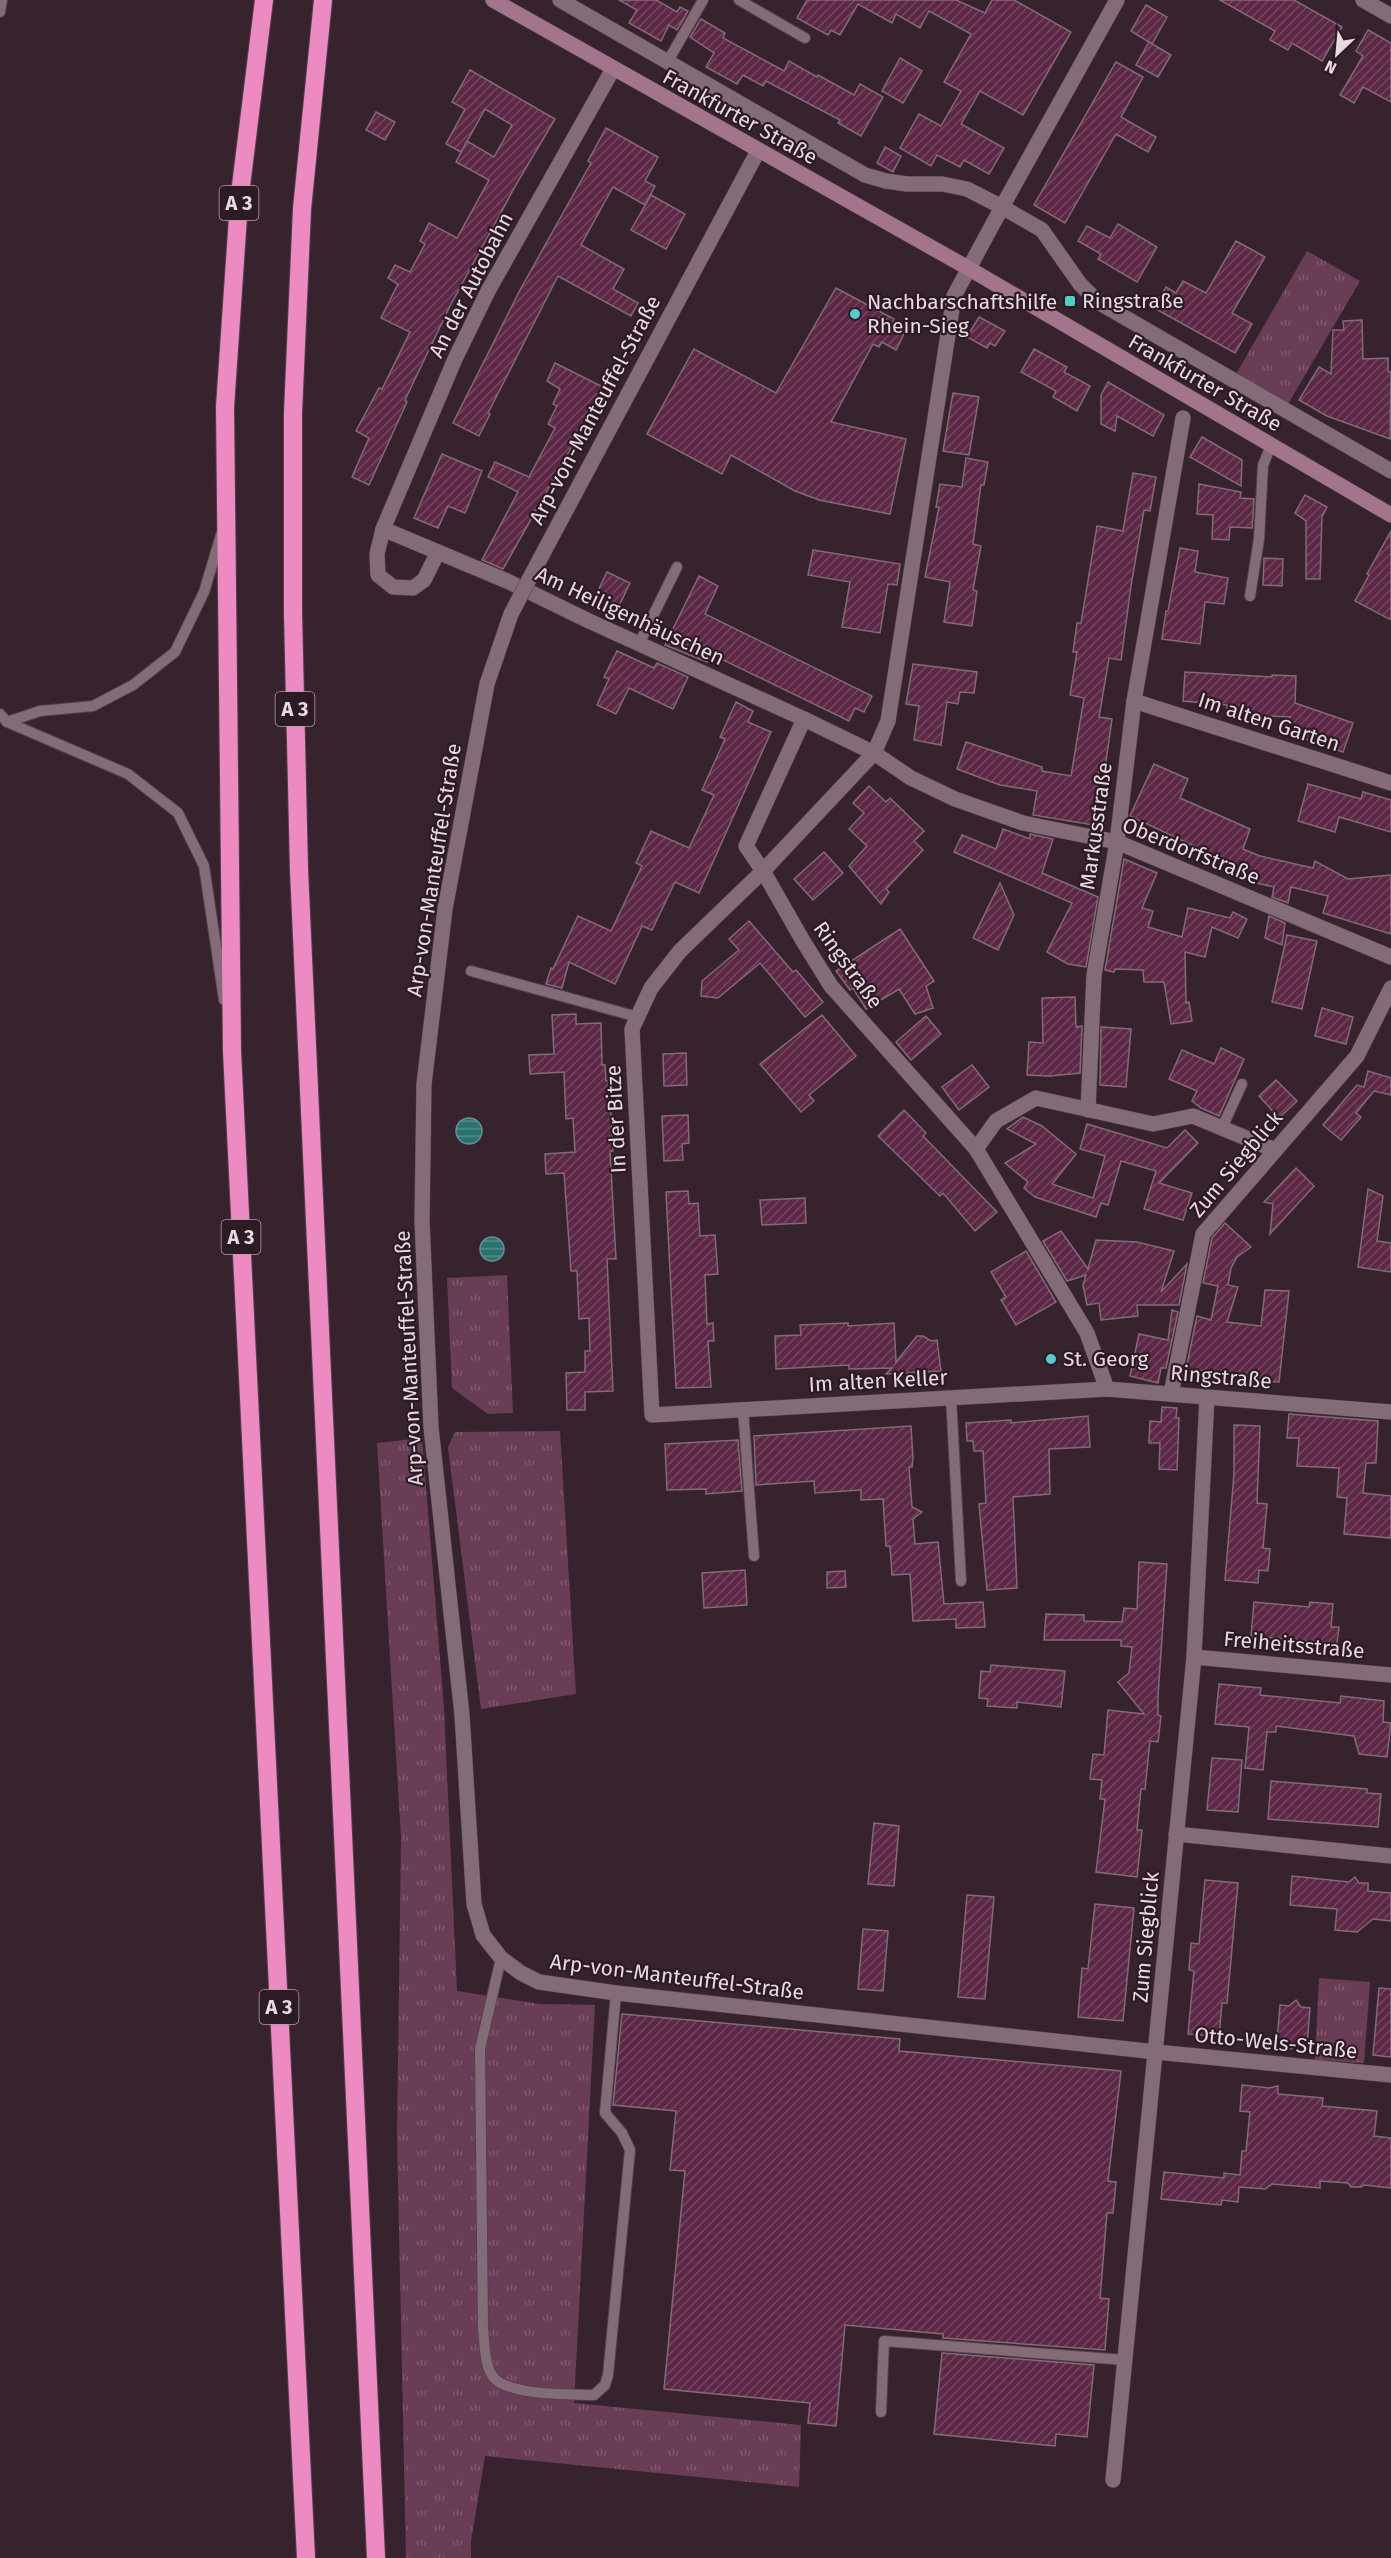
<svg xmlns="http://www.w3.org/2000/svg" width="1391" height="2558" viewBox="0 0 1391 2558" font-family="'Fira Sans',sans-serif">
<style>
.grass{fill:url(#grass-tufts)}
.water{fill:url(#water-rules);stroke:#629192;stroke-width:1.5}
.building{fill:url(#building-hatch);stroke:#826b77;stroke-width:1.5}
.lines{fill:none;stroke-linecap:round;stroke-linejoin:round}
.service-casing{stroke:#52424b;stroke-width:12}
.minor-casing{stroke:#52424b;stroke-width:16}
.secondary-casing{stroke:#52424b;stroke-width:16}
.motorway-casing{stroke:#52424b;stroke-width:20}
.service{stroke:#836c77;stroke-width:10}
.minor{stroke:#836c77;stroke-width:15}
.secondary{stroke:#a3758d;stroke-width:15}
.motorway{stroke:#ed8ac1;stroke-width:18}
.minor-bridge-casing{stroke:#52424b;stroke-width:16;stroke-linecap:butt}
.minor-bridge{stroke:#836c77;stroke-width:15}
.poi-dot{fill:#53cdca;stroke:#2c1a24;stroke-width:2}
.labels{text-anchor:middle;dominant-baseline:central;stroke-width:4.5;stroke-linejoin:round;paint-order:stroke}
.shield{fill:#2c1a24;stroke:#afa0a8;stroke-width:1.5}
.shield-label{font-size:20px;font-weight:bold;fill:#e7dae1}
.street-label{font-size:21px;fill:#e7dae1;stroke:#2c1a24}
.poi-label{font-size:21px;fill:#e7dae1;stroke:#2c1a24;text-anchor:start}
</style>
<defs>
<pattern id="grass-tufts" width="24" height="20" patternUnits="userSpaceOnUse" patternTransform="scale(1.5)"><rect width="24" height="20" fill="#6a3d56"/><path d="M3 7l-1-3M5 7V3M7 7l1-3M15 17l-1-3M17 17v-4M19 17l1-3" fill="none" stroke="#7f586e"/></pattern>
<pattern id="water-rules" width="6" height="5" patternUnits="userSpaceOnUse" patternTransform="scale(1.5)"><rect width="6" height="5" fill="#297270"/><path d="M0 2.5h6" fill="none" stroke="#528c8b"/></pattern>
<pattern id="building-hatch" width="6" height="6" patternUnits="userSpaceOnUse" patternTransform="scale(1.5)"><rect width="6" height="6" fill="#5d2746"/><path d="M-1 1l2-2M0 6l6-6M5 7l2-2" fill="none" stroke="#744660"/></pattern>
</defs>
<rect width="100%" height="100%" fill="#37232e"/>
<g class="grass">
<polygon points="1307,251 1360,281 1288,404 1236,374"/>
<polygon points="507,1275 513,1413 488,1414 452,1388 447,1278"/>
<polygon points="560,1431 576,1694 481,1709 448,1447 455,1432"/>
<polygon points="422,1438 444,1708 457,1991 540,2004 595,2005 574,2403 801,2425 799,2487 485,2456 471,2541 471,2558 406,2558 397,2136 401,1838 377,1443"/>
<polygon points="1319,1978 1370,1982 1364,2063 1315,2060"/>
</g>
<g class="water">
<circle cx="469" cy="1131" r="13"/>
<circle cx="492" cy="1249" r="12"/>
</g>
<g class="building">
<polygon points="619,0 656,0 677,12 680,7 688,11 677,30 669,25 661,41 629,23 637,10"/>
<polygon points="807,0 956,0 985,13 992,0 1014,0 1071,32 1023,115 980,91 961,124 1004,148 989,174 964,160 960,167 937,155 931,166 900,148 919,114 941,126 961,91 944,82 971,34 929,11 920,28 896,14 892,23 858,4 840,35 831,30 828,35 797,18"/>
<polygon points="1220,0 1294,0 1342,27 1322,61 1292,43 1288,50 1270,40 1275,31"/>
<polygon points="1146,5 1167,17 1152,44 1131,31"/>
<polygon points="701,19 725,33 723,38 784,71 789,61 817,77 818,75 854,95 860,84 883,97 861,136 838,123 840,120 766,81 763,86 743,75 737,84 706,67 714,53 690,37"/>
<polygon points="1368,30 1391,43 1391,102 1363,87 1354,103 1340,95 1363,56 1356,51"/>
<polygon points="1149,42 1171,55 1158,77 1136,65"/>
<polygon points="900,58 922,71 903,103 882,91"/>
<polygon points="1116,62 1143,77 1121,117 1156,137 1148,152 1116,134 1065,223 1034,205"/>
<polygon points="470,70 555,119 517,183 450,306 405,400 407,402 369,485 352,477 369,438 356,431 379,388 382,389 410,332 381,318 398,284 388,278 395,265 410,272 425,244 420,241 429,223 457,238 489,180 456,162 467,141 494,157 512,125 485,109 461,152 446,144 465,109 452,102"/>
<polygon points="376,112 395,122 385,140 366,130"/>
<polygon points="606,128 658,157 645,181 655,186 645,205 613,187 581,245 624,269 613,289 638,303 631,316 558,276 488,413 490,414 479,436 453,423 520,290 591,163 588,161"/>
<polygon points="885,147 901,156 893,172 877,163"/>
<polygon points="651,195 685,214 666,249 631,230"/>
<polygon points="1118,224 1157,247 1137,282 1098,259 1101,254 1078,241 1087,226 1110,238"/>
<polygon points="1236,241 1265,257 1232,313 1252,324 1235,353 1154,308 1166,287 1176,293 1183,281 1206,293"/>
<polygon points="836,288 894,319 892,323 906,330 896,350 882,342 879,347 873,344 831,422 906,439 890,514 819,500 795,491 731,455 722,474 647,434 694,349 776,393"/>
<polygon points="979,317 1005,331 995,346 990,343 987,348 967,337"/>
<polygon points="1362,320 1363,359 1388,358 1388,372 1391,372 1390,439 1327,416 1299,400 1319,367 1331,374 1333,330 1344,330 1343,321"/>
<polygon points="1034,349 1067,367 1064,372 1090,386 1077,411 1053,397 1056,391 1021,372"/>
<polygon points="555,363 605,388 503,569 482,560 518,492 488,477 495,462 529,477 555,428 548,424 557,406 553,404 560,389 547,381"/>
<polygon points="1108,382 1164,415 1153,436 1117,416 1115,431 1101,424 1101,395"/>
<polygon points="953,393 979,397 969,455 943,451"/>
<polygon points="1202,437 1242,460 1241,486 1190,457"/>
<polygon points="442,454 482,471 465,513 448,506 438,528 414,518"/>
<polygon points="966,458 988,462 984,485 981,485 973,544 981,546 973,590 977,591 972,626 944,622 950,582 925,577 939,507 936,507 940,484 962,487"/>
<polygon points="1133,473 1156,477 1150,511 1144,510 1131,586 1121,660 1109,658 1099,717 1112,719 1105,768 1101,767 1099,770 1093,825 1033,815 1037,791 1000,785 957,769 966,742 1042,767 1042,771 1071,776 1084,698 1070,695 1077,652 1073,652 1077,623 1081,623 1097,526 1123,531"/>
<polygon points="1199,484 1241,492 1240,498 1254,499 1252,528 1230,527 1229,540 1212,539 1213,515 1197,514"/>
<polygon points="1305,495 1327,507 1322,517 1320,579 1306,579 1306,521 1295,513"/>
<polygon points="1391,531 1391,620 1355,601 1369,575 1367,574"/>
<polygon points="1180,548 1198,551 1195,572 1228,578 1224,604 1205,602 1200,644 1162,639 1166,611 1168,611"/>
<polygon points="813,550 900,564 897,585 888,584 880,633 842,627 850,582 808,575"/>
<polygon points="1264,558 1283,559 1282,586 1263,585"/>
<polygon points="607,572 630,583 615,614 592,603"/>
<polygon points="699,576 718,586 705,614 872,696 864,712 855,708 849,721 711,654 707,662 665,645"/>
<polygon points="617,651 654,668 657,663 688,677 673,709 629,688 616,714 597,705 609,679 604,677"/>
<polygon points="913,664 977,672 974,693 960,692 958,704 947,702 941,745 914,740 919,706 906,704"/>
<polygon points="1185,672 1272,677 1272,675 1296,676 1295,703 1353,723 1343,752 1285,732 1290,717 1227,714 1227,705 1183,701"/>
<polygon points="736,702 753,711 748,722 771,732 699,893 675,882 652,930 642,926 615,984 569,962 562,988 546,984 551,968 553,969 578,916 611,931 642,866 636,863 651,831 689,848 714,795 702,790 725,739 720,737"/>
<polygon points="1154,764 1188,779 1180,798 1250,829 1243,849 1260,856 1313,868 1315,861 1348,879 1391,875 1391,934 1323,913 1328,896 1291,887 1288,903 1272,897 1274,887 1252,882 1229,872 1232,864 1130,816"/>
<polygon points="1308,784 1361,799 1363,792 1391,800 1391,832 1339,817 1335,832 1298,821"/>
<polygon points="869,786 886,802 890,798 924,831 914,841 923,850 886,889 889,892 881,904 849,866 867,846 849,829 864,813 853,803"/>
<polygon points="1003,829 1030,839 1030,834 1053,839 1042,873 1098,897 1086,967 1068,964 1047,952 1072,903 954,852 962,835 996,849"/>
<polygon points="824,852 843,873 813,900 794,879"/>
<polygon points="1124,859 1157,873 1142,908 1153,911 1148,927 1182,937 1188,908 1230,918 1233,912 1247,919 1238,938 1212,927 1205,957 1185,952 1186,1003 1189,1002 1192,1021 1171,1024 1164,982 1144,982 1143,970 1115,969 1114,972 1105,970"/>
<polygon points="1000,883 1014,915 998,950 973,938"/>
<polygon points="1269,916 1285,923 1282,945 1265,938"/>
<polygon points="749,921 793,972 796,970 823,1002 805,1017 760,963 718,998 701,996 702,981 739,950 729,939"/>
<polygon points="900,929 934,981 926,986 933,1008 915,1014 899,989 866,1009 853,988 850,990 836,971"/>
<polygon points="1287,935 1317,941 1302,1009 1272,1002"/>
<polygon points="1075,997 1076,1027 1082,1026 1080,1073 1050,1076 1027,1075 1029,1042 1043,1043 1042,998"/>
<polygon points="1322,1008 1353,1017 1346,1044 1315,1036"/>
<polygon points="576,1014 576,1024 601,1023 602,1065 605,1065 606,1081 609,1081 613,1151 610,1151 616,1259 607,1259 613,1391 585,1392 585,1410 567,1410 566,1373 585,1372 585,1351 590,1351 589,1318 579,1319 577,1271 571,1271 564,1173 546,1174 545,1154 575,1152 573,1118 566,1119 564,1072 530,1074 529,1055 554,1054 552,1015"/>
<polygon points="822,1015 856,1056 809,1095 814,1101 801,1112 760,1064"/>
<polygon points="926,1016 941,1034 911,1060 896,1042"/>
<polygon points="1101,1027 1131,1029 1126,1087 1100,1085"/>
<polygon points="1221,1048 1244,1059 1219,1116 1201,1108 1192,1101 1197,1091 1169,1079 1182,1050 1214,1064"/>
<polygon points="686,1053 687,1085 664,1086 663,1054"/>
<polygon points="972,1065 989,1087 959,1110 942,1087"/>
<polygon points="1368,1071 1391,1078 1391,1095 1374,1091 1356,1113 1361,1117 1341,1140 1323,1125 1357,1085 1364,1087"/>
<polygon points="1276,1080 1297,1101 1279,1118 1259,1096"/>
<polygon points="904,1110 926,1133 923,1136 997,1212 975,1231 943,1193 940,1196 878,1136"/>
<polygon points="688,1115 689,1143 682,1144 683,1160 664,1161 662,1116"/>
<polygon points="1023,1117 1042,1126 1076,1154 1052,1184 1093,1198 1105,1156 1080,1149 1087,1124 1167,1148 1185,1130 1198,1143 1159,1183 1192,1193 1183,1220 1144,1209 1156,1171 1121,1161 1108,1205 1101,1203 1096,1217 1035,1197 1024,1188 1028,1182 1005,1163 1036,1144 1007,1129"/>
<polygon points="1296,1168 1314,1186 1270,1234 1273,1204 1264,1202"/>
<polygon points="1368,1189 1383,1196 1377,1241 1391,1243 1391,1272 1358,1267"/>
<polygon points="688,1191 689,1204 698,1203 700,1236 715,1235 718,1274 705,1275 707,1324 713,1323 714,1341 708,1341 711,1387 676,1388 666,1192"/>
<polygon points="805,1198 806,1223 762,1225 760,1200"/>
<polygon points="1225,1223 1251,1247 1237,1257 1231,1268 1228,1285 1238,1287 1227,1322 1261,1326 1265,1290 1289,1291 1279,1382 1234,1380 1234,1373 1186,1369 1197,1316 1211,1320 1218,1286 1203,1283 1212,1238"/>
<polygon points="1061,1231 1088,1269 1096,1240 1137,1242 1174,1251 1161,1292 1187,1264 1179,1305 1137,1305 1138,1316 1101,1320 1099,1303 1087,1305 1083,1285 1086,1275 1067,1281 1043,1241"/>
<polygon points="1026,1251 1056,1302 1016,1325 1001,1300 1006,1297 991,1272"/>
<polygon points="1172,1310 1178,1312 1166,1368 1161,1368 1158,1383 1130,1376 1139,1334 1168,1340"/>
<polygon points="848,1323 848,1326 894,1323 896,1362 917,1336 923,1336 931,1341 937,1340 941,1371 886,1374 892,1368 849,1369 849,1365 776,1369 775,1336 801,1335 800,1325"/>
<polygon points="1162,1407 1177,1408 1176,1418 1179,1418 1177,1470 1159,1469 1160,1443 1149,1443 1150,1421 1161,1422"/>
<polygon points="1289,1414 1378,1421 1376,1463 1366,1463 1363,1493 1391,1496 1391,1538 1344,1534 1347,1498 1337,1497 1339,1468 1297,1466 1299,1438 1287,1438"/>
<polygon points="1088,1416 1090,1447 1049,1449 1050,1494 1013,1497 1017,1588 987,1590 979,1504 986,1503 983,1451 974,1451 973,1441 967,1441 966,1423 1011,1420 1011,1423"/>
<polygon points="1234,1425 1260,1426 1257,1503 1267,1504 1263,1548 1270,1549 1268,1571 1259,1570 1258,1583 1225,1580 1234,1474"/>
<polygon points="911,1426 913,1458 912,1467 909,1467 912,1507 922,1512 913,1519 915,1544 938,1542 944,1604 983,1602 985,1627 956,1628 956,1619 913,1621 910,1574 892,1575 890,1546 886,1546 883,1499 861,1500 861,1490 815,1493 814,1481 756,1485 754,1436"/>
<polygon points="738,1440 742,1491 706,1494 706,1489 667,1490 665,1444"/>
<polygon points="1139,1562 1167,1564 1158,1696 1158,1715 1161,1716 1158,1742 1150,1741 1145,1789 1141,1789 1137,1830 1142,1830 1137,1877 1096,1872 1105,1799 1100,1799 1102,1780 1090,1779 1093,1754 1104,1755 1108,1710 1144,1714 1118,1682 1129,1673 1132,1647 1121,1646 1121,1640 1044,1640 1046,1614 1084,1615 1084,1621 1122,1622 1124,1608 1137,1609"/>
<polygon points="745,1570 747,1605 704,1608 702,1573"/>
<polygon points="845,1571 846,1587 827,1588 827,1572"/>
<polygon points="1254,1602 1309,1607 1310,1602 1333,1604 1331,1627 1339,1627 1337,1643 1251,1636"/>
<polygon points="991,1665 1065,1671 1061,1707 1017,1702 1017,1708 987,1706 988,1699 979,1698 981,1671 990,1672"/>
<polygon points="1219,1684 1261,1688 1260,1695 1340,1703 1341,1696 1384,1701 1383,1722 1391,1723 1387,1757 1359,1754 1354,1736 1276,1726 1276,1732 1267,1732 1263,1770 1245,1768 1249,1727 1215,1724"/>
<polygon points="1212,1758 1242,1760 1238,1812 1207,1810"/>
<polygon points="1271,1781 1367,1789 1367,1793 1381,1794 1378,1827 1268,1819"/>
<polygon points="874,1823 899,1826 894,1886 868,1884"/>
<polygon points="1292,1876 1349,1882 1355,1877 1359,1883 1368,1883 1368,1891 1391,1893 1391,1921 1373,1919 1357,1932 1335,1930 1337,1909 1290,1905"/>
<polygon points="1205,1880 1238,1883 1227,2003 1222,2003 1219,2036 1188,2034 1194,1971 1189,1970 1191,1943 1199,1944"/>
<polygon points="967,1895 994,1897 985,1999 958,1997"/>
<polygon points="1095,1904 1134,1908 1123,2021 1078,2017 1082,1968 1088,1969"/>
<polygon points="863,1929 888,1931 883,1991 858,1989"/>
<polygon points="1379,1988 1391,1989 1391,2057 1373,2055"/>
<polygon points="1296,2000 1301,2007 1310,2008 1307,2045 1298,2044 1291,2049 1286,2043 1277,2042 1280,2005 1289,2006"/>
<polygon points="622,2014 900,2039 899,2051 1121,2071 1108,2181 1116,2182 1113,2213 1107,2213 1100,2298 1109,2299 1105,2350 943,2338 943,2334 845,2325 836,2426 808,2423 810,2403 664,2389 685,2171 670,2170 676,2111 613,2105"/>
<polygon points="1242,2085 1269,2088 1278,2086 1278,2094 1323,2098 1322,2106 1377,2111 1374,2136 1391,2138 1391,2188 1364,2185 1361,2187 1351,2187 1348,2183 1320,2181 1320,2188 1272,2184 1265,2189 1239,2187 1238,2202 1222,2200 1221,2205 1161,2199 1164,2172 1224,2178 1224,2173 1240,2175 1242,2151 1246,2151 1250,2112 1240,2111"/>
<polygon points="942,2353 1094,2365 1087,2437 1056,2434 1055,2446 934,2434"/>
</g>
<g class="lines">
<defs>
<g id="service">
<polyline points="739,0 805,38"/>
<polyline points="0,12 2,0"/>
<polyline points="668,61 703,0"/>
<polyline points="1250,596 1259,539 1263,465 1271,446"/>
<polyline points="639,644 677,567"/>
<polyline points="0,714 7,722 128,774 178,813 204,866 224,1000"/>
<polyline points="7,722 40,711 93,706 133,685 175,652 204,592 221,535"/>
<polyline points="471,971 638,1017"/>
<polyline points="1222,1128 1242,1084"/>
<polyline points="951,1397 961,1581"/>
<polyline points="743,1409 754,1556"/>
<path d="M501,1958L480,2049L483,2329C485,2344 484,2366 494,2378C511,2396 570,2394 594,2395L605,2385L608,2375L630,2150L622,2133L605,2113L616,1993"/>
<polyline points="881,2412 884,2341 1125,2360"/>
</g>
<g id="minor">
<polyline points="560,0 865,175 886,181 907,184 942,184 967,189 1002,207 1117,0"/>
<polyline points="1363,0 1391,16"/>
<polyline points="383,529 455,359 488,291 613,69"/>
<polyline points="438,552 424,580 413,588 393,587 378,575 377,554 383,529 507,581 589,621 804,719 874,753 911,778 955,799 1023,823 1117,842 1391,957"/>
<polyline points="533,572 758,151"/>
<polyline points="511,614 487,684 445,909 424,1084 422,1221 431,1427 462,1715 474,1904 483,1935 501,1958 521,1973 539,1982 616,1993 1156,2052 1391,2075"/>
<polyline points="1134,701 1391,783"/>
<polyline points="804,719 746,846 763,871 803,941 831,986 976,1149 1087,1333 1107,1389 1391,1412"/>
<polyline points="1088,1110 1094,975 1117,842 1134,701 1183,418"/>
<polyline points="976,1149 996,1121 1036,1098 1153,1124 1193,1116 1275,1150"/>
<polyline points="1107,1389 652,1415 632,1029 651,988 680,951 763,871 874,753 888,721 954,296 1002,207 1042,230 1080,284 1098,302 1391,471"/>
<polyline points="1171,1394 1203,1234 1357,1056 1391,988"/>
<polyline points="1194,1657 1391,1675"/>
<polyline points="1176,1834 1391,1856"/>
<polyline points="1113,2480 1194,1657 1207,1397"/>
</g>
<polyline id="secondary" points="493,0 968,268 1391,515"/>
<g id="motorway">
<polyline points="264,0 239,202 225,407 232,1051 306,2558"/>
<polyline points="323,0 302,209 293,413 293,613 299,870 376,2558"/>
</g>
</defs>
<use href="#service" class="service-casing"/>
<use href="#minor" class="minor-casing"/>
<use href="#secondary" class="secondary-casing"/>
<use href="#motorway" class="motorway-casing"/>
<use href="#service" class="service"/>
<use href="#minor" class="minor"/>
<use href="#secondary" class="secondary"/>
<use href="#motorway" class="motorway"/>
<defs>
<polyline id="minor-bridge" points="511,614 533,572"/>
</defs>
<use href="#minor-bridge" class="minor-bridge-casing"/>
<use href="#minor-bridge" class="minor-bridge"/>
</g>
<g class="poi-dot">
<rect x="1064" y="295" width="12" height="12" rx="3"/>
<circle cx="855" cy="314" r="6"/>
<circle cx="1051" cy="1359" r="6"/>
</g>
<g class="labels">
<g class="shield">
<rect x="219.5" y="186" width="39" height="34" rx="4.5"/>
<rect x="275.5" y="692" width="39" height="34" rx="4.5"/>
<rect x="221.5" y="1220" width="39" height="34" rx="4.5"/>
<rect x="259.5" y="1990" width="39" height="34" rx="4.5"/>
</g>
<g class="shield-label">
<text x="239" y="203">A 3</text>
<text x="295" y="709">A 3</text>
<text x="241" y="1237">A 3</text>
<text x="279" y="2007">A 3</text>
</g>
<g class="street-label">
<text transform="translate(740 117) rotate(29)">Frankfurter Straße</text>
<text transform="translate(471 285) rotate(-63)">An der Autobahn</text>
<text transform="translate(1205 383) rotate(30)">Frankfurter Straße</text>
<text transform="translate(595 410) rotate(-62)">Arp-von-Manteuffel-Straße</text>
<text transform="translate(630 616) rotate(25)">Am Heiligenhäuschen</text>
<text transform="translate(1269 722) rotate(18)">Im alten Garten</text>
<text transform="translate(1096 826) rotate(-82)">Markusstraße</text>
<text transform="translate(1191 851) rotate(22)">Oberdorfstraße</text>
<text transform="translate(434 870) rotate(-81)">Arp-von-Manteuffel-Straße</text>
<text transform="translate(848 965) rotate(54)">Ringstraße</text>
<text transform="translate(616 1119) rotate(-93)">In der Bitze</text>
<text transform="translate(1236 1164) rotate(-50)">Zum Siegblick</text>
<text transform="translate(409 1358) rotate(-93)">Arp-von-Manteuffel-Straße</text>
<text transform="translate(1221 1377) rotate(5)">Ringstraße</text>
<text transform="translate(878 1381) rotate(-3)">Im alten Keller</text>
<text transform="translate(1294 1645) rotate(5)">Freiheitsstraße</text>
<text transform="translate(1146 1937) rotate(-85)">Zum Siegblick</text>
<text transform="translate(677 1977) rotate(7)">Arp-von-Manteuffel-Straße</text>
<text transform="translate(1276 2043) rotate(6)">Otto-Wels-Straße</text>
</g>
<g class="poi-label">
<text x="1082" y="301">Ringstraße</text>
<text x="867" y="302">Nachbarschaftshilfe<tspan x="867" dy="24">Rhein-Sieg</tspan></text>
<text x="1063" y="1359">St. Georg</text>
</g>
</g>
<g transform="translate(1337 54) rotate(206)" stroke="#2c1a24" stroke-width="4.5" paint-order="stroke">
<path d="M0-4.5L10 22L0 15L-10 22Z" fill="#e7dae1"/>
<text y="-9" font-size="16" font-weight="bold" text-anchor="middle" fill="#e7dae1">N</text>
</g>
</svg>
